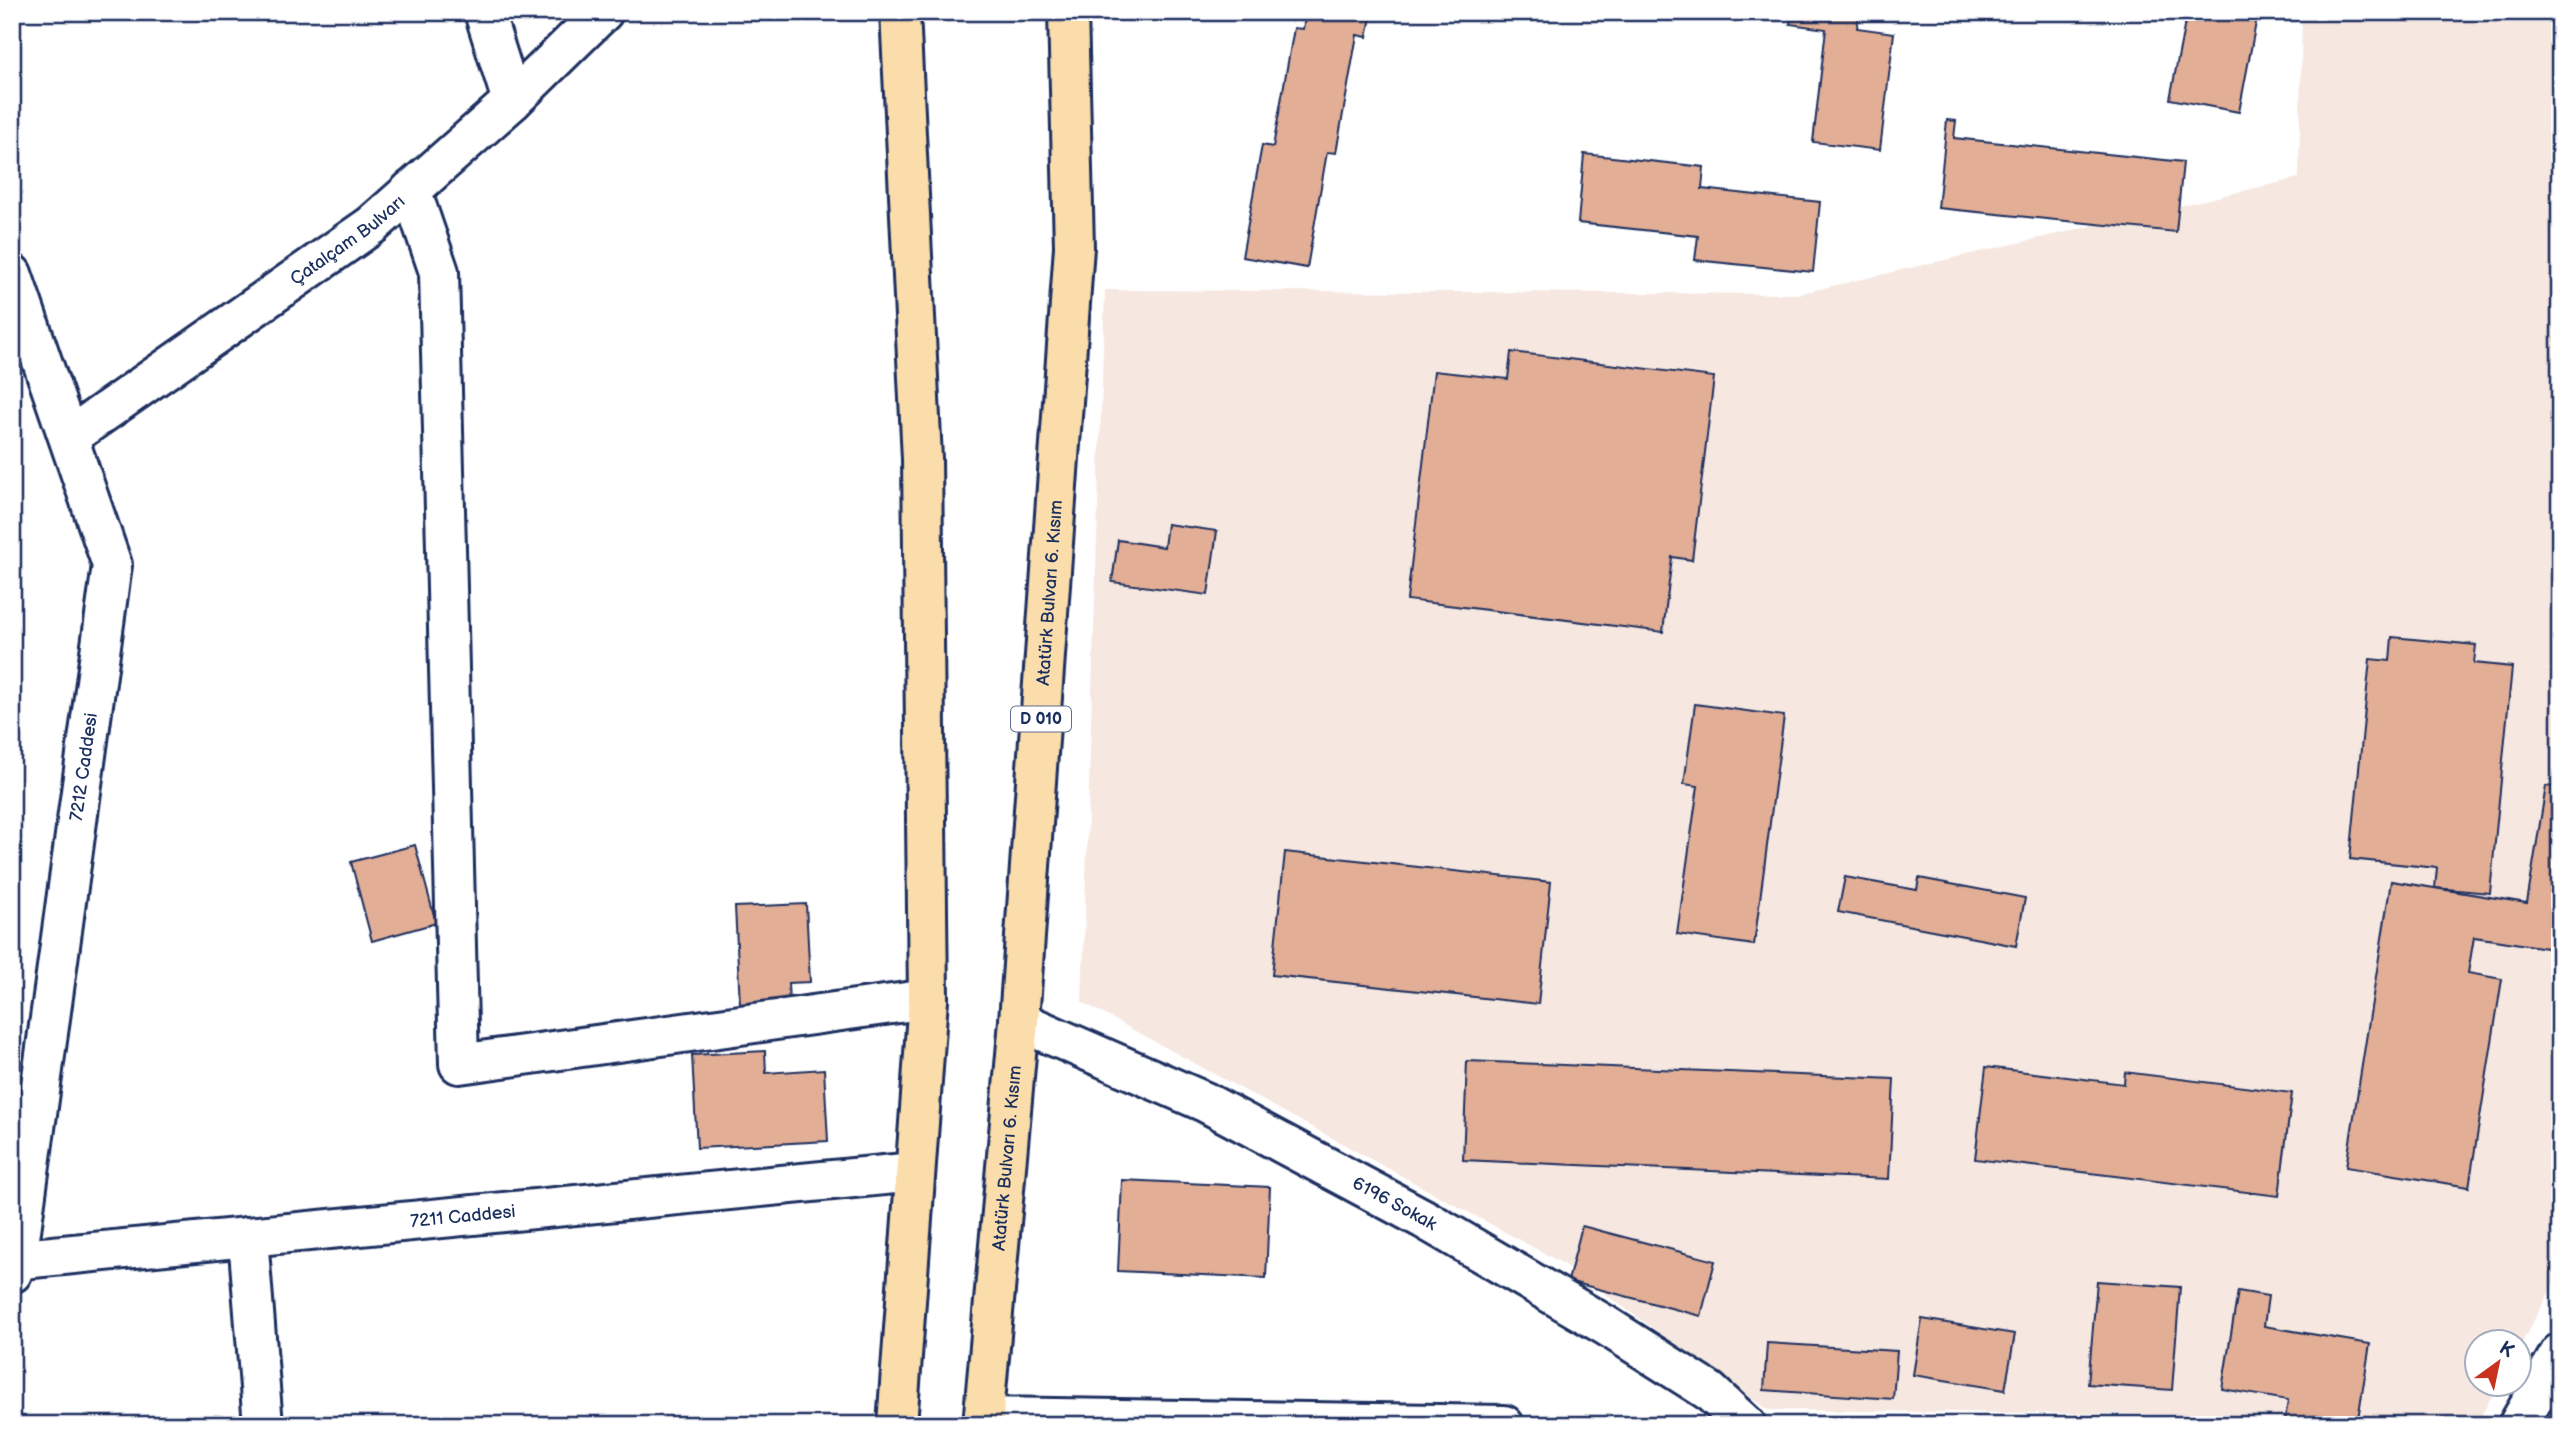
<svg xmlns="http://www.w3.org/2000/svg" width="2572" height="1437" viewBox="0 0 2572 1437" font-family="'Balsamiq Sans',sans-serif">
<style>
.built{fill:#f6e7e0}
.building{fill:#e2ae96;stroke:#1b2f5e;stroke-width:2}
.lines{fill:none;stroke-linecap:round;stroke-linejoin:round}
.street-casing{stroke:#1b2f5e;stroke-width:44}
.secondary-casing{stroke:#1b2f5e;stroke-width:44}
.highway-casing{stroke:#1b2f5e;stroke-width:44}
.street{stroke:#fff;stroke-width:38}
.secondary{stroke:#fff;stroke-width:38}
.highway{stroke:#faddab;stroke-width:38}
.labels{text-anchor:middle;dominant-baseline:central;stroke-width:5;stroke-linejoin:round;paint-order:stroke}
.shield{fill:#fff;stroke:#5f6d8e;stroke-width:2}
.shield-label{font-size:16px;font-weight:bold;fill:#1b2f5e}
.street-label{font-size:18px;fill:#1b2f5e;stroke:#fff}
</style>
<rect width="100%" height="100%" fill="#fff"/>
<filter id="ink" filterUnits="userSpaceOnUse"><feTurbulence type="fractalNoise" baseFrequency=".0143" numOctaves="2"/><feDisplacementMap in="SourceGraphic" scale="14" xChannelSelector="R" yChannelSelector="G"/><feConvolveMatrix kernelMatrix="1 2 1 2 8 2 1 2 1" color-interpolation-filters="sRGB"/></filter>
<g filter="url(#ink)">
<polygon class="built" points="2302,12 2560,12 2560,1272 2520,1346 2520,1342 2478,1342 2478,1384 2498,1385 2477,1423 2148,1414 1768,1410 1560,1262 1082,1002 1105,290 1798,294 2299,178"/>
<g class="building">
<polygon points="1306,12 1372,12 1367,37 1357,35 1336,153 1327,152 1307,268 1242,257 1262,145 1273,147 1294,28 1303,29"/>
<polygon points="1792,12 1859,12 1857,28 1894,33 1880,150 1813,142 1826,29 1790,24"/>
<polygon points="2187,12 2258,12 2239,112 2170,99"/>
<polygon points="1947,120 1956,121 1954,138 2183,162 2176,232 1938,208"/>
<polygon points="1584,154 1704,167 1702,189 1820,202 1813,272 1695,260 1698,236 1578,223"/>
<polygon points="1511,352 1714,377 1692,560 1672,557 1663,632 1407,600 1434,371 1508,379"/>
<polygon points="1167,524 1217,531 1208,595 1112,582 1118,540 1164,547"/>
<polygon points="2392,637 2476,645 2474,663 2512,667 2490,893 2435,888 2437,868 2350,859 2370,659 2390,661"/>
<polygon points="1695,704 1784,716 1754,945 1677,934 1698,786 1684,784"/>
<polygon points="2546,786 2560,788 2560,950 2474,937 2468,973 2502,979 2469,1187 2346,1167 2391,881 2527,903"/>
<polygon points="415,845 436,923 372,941 351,862"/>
<polygon points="1285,852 1551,882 1538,1004 1272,975"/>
<polygon points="1845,877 1917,890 1919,878 2025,898 2016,946 1838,912"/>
<polygon points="806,904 810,982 788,983 789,1002 740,1004 735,907"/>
<polygon points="765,1051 766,1073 824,1069 828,1141 697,1148 692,1055"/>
<polygon points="1467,1061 1894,1079 1889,1179 1463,1160"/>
<polygon points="1986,1067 2124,1084 2125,1072 2292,1093 2279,1196 1975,1159"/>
<polygon points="1122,1180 1270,1187 1266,1278 1118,1271"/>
<polygon points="1582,1226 1715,1261 1701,1316 1568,1281"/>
<polygon points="2097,1281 2180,1287 2172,1390 2088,1384"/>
<polygon points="2238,1291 2268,1296 2264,1326 2370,1344 2357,1425 2310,1425 2285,1421 2288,1400 2222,1389"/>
<polygon points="1922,1319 2015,1334 2005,1390 1913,1375"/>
<polygon points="1767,1343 1897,1351 1893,1399 1764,1390"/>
</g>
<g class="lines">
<defs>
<g id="street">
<polyline points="484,12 512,101"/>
<polyline points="411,190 439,272 459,1064 928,999"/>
<path id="s1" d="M1019,1021L1205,1102L1424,1219L1605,1325L1709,1391L1746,1425"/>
<polyline points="2518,1425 2560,1353"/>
</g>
<g id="secondary">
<polyline points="12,274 112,565 17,1260 12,1273"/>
<path id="s2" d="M69,437L372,225L512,101L603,12"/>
<polyline points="248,1237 263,1425"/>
<path id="s3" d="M12,1260L915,1172"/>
<polyline points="984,1417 1504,1425"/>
</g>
<g id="highway">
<polyline points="897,1425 928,999 922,459 900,12"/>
<path id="s4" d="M983,1425L1019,1021L1074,247L1068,12"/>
</g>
</defs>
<use href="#street" class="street-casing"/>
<use href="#secondary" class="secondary-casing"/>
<use href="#highway" class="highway-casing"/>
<use href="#street" class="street"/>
<use href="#secondary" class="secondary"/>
<use href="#highway" class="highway"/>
</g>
</g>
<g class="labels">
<rect class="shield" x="1011" y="706.5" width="60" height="25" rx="5"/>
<g class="shield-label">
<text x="1041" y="719">D 010</text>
</g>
<g class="street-label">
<text stroke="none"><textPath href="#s2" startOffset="341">Çatalçam Bulvarı</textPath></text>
<text stroke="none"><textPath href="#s4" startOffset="835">Atatürk Bulvarı 6. Kısım</textPath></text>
<text transform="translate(84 767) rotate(-82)">7212 Caddesi</text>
<text stroke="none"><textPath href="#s4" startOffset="268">Atatürk Bulvarı 6. Kısım</textPath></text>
<text stroke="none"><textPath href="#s1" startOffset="418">6196 Sokak</textPath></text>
<text stroke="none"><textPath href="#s3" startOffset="453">7211 Caddesi</textPath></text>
</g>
</g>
<rect width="2572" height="1437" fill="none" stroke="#fff" stroke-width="42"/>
<rect x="21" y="21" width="2530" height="1395" fill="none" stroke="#1b2f5e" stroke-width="2.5" filter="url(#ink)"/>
<g transform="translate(2498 1363) rotate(33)"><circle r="33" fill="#ffffff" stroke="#a4acbf" stroke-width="2"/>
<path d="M0-5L12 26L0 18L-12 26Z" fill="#c8321e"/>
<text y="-10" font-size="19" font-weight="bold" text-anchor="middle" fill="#1b2f5e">K</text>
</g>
</svg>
